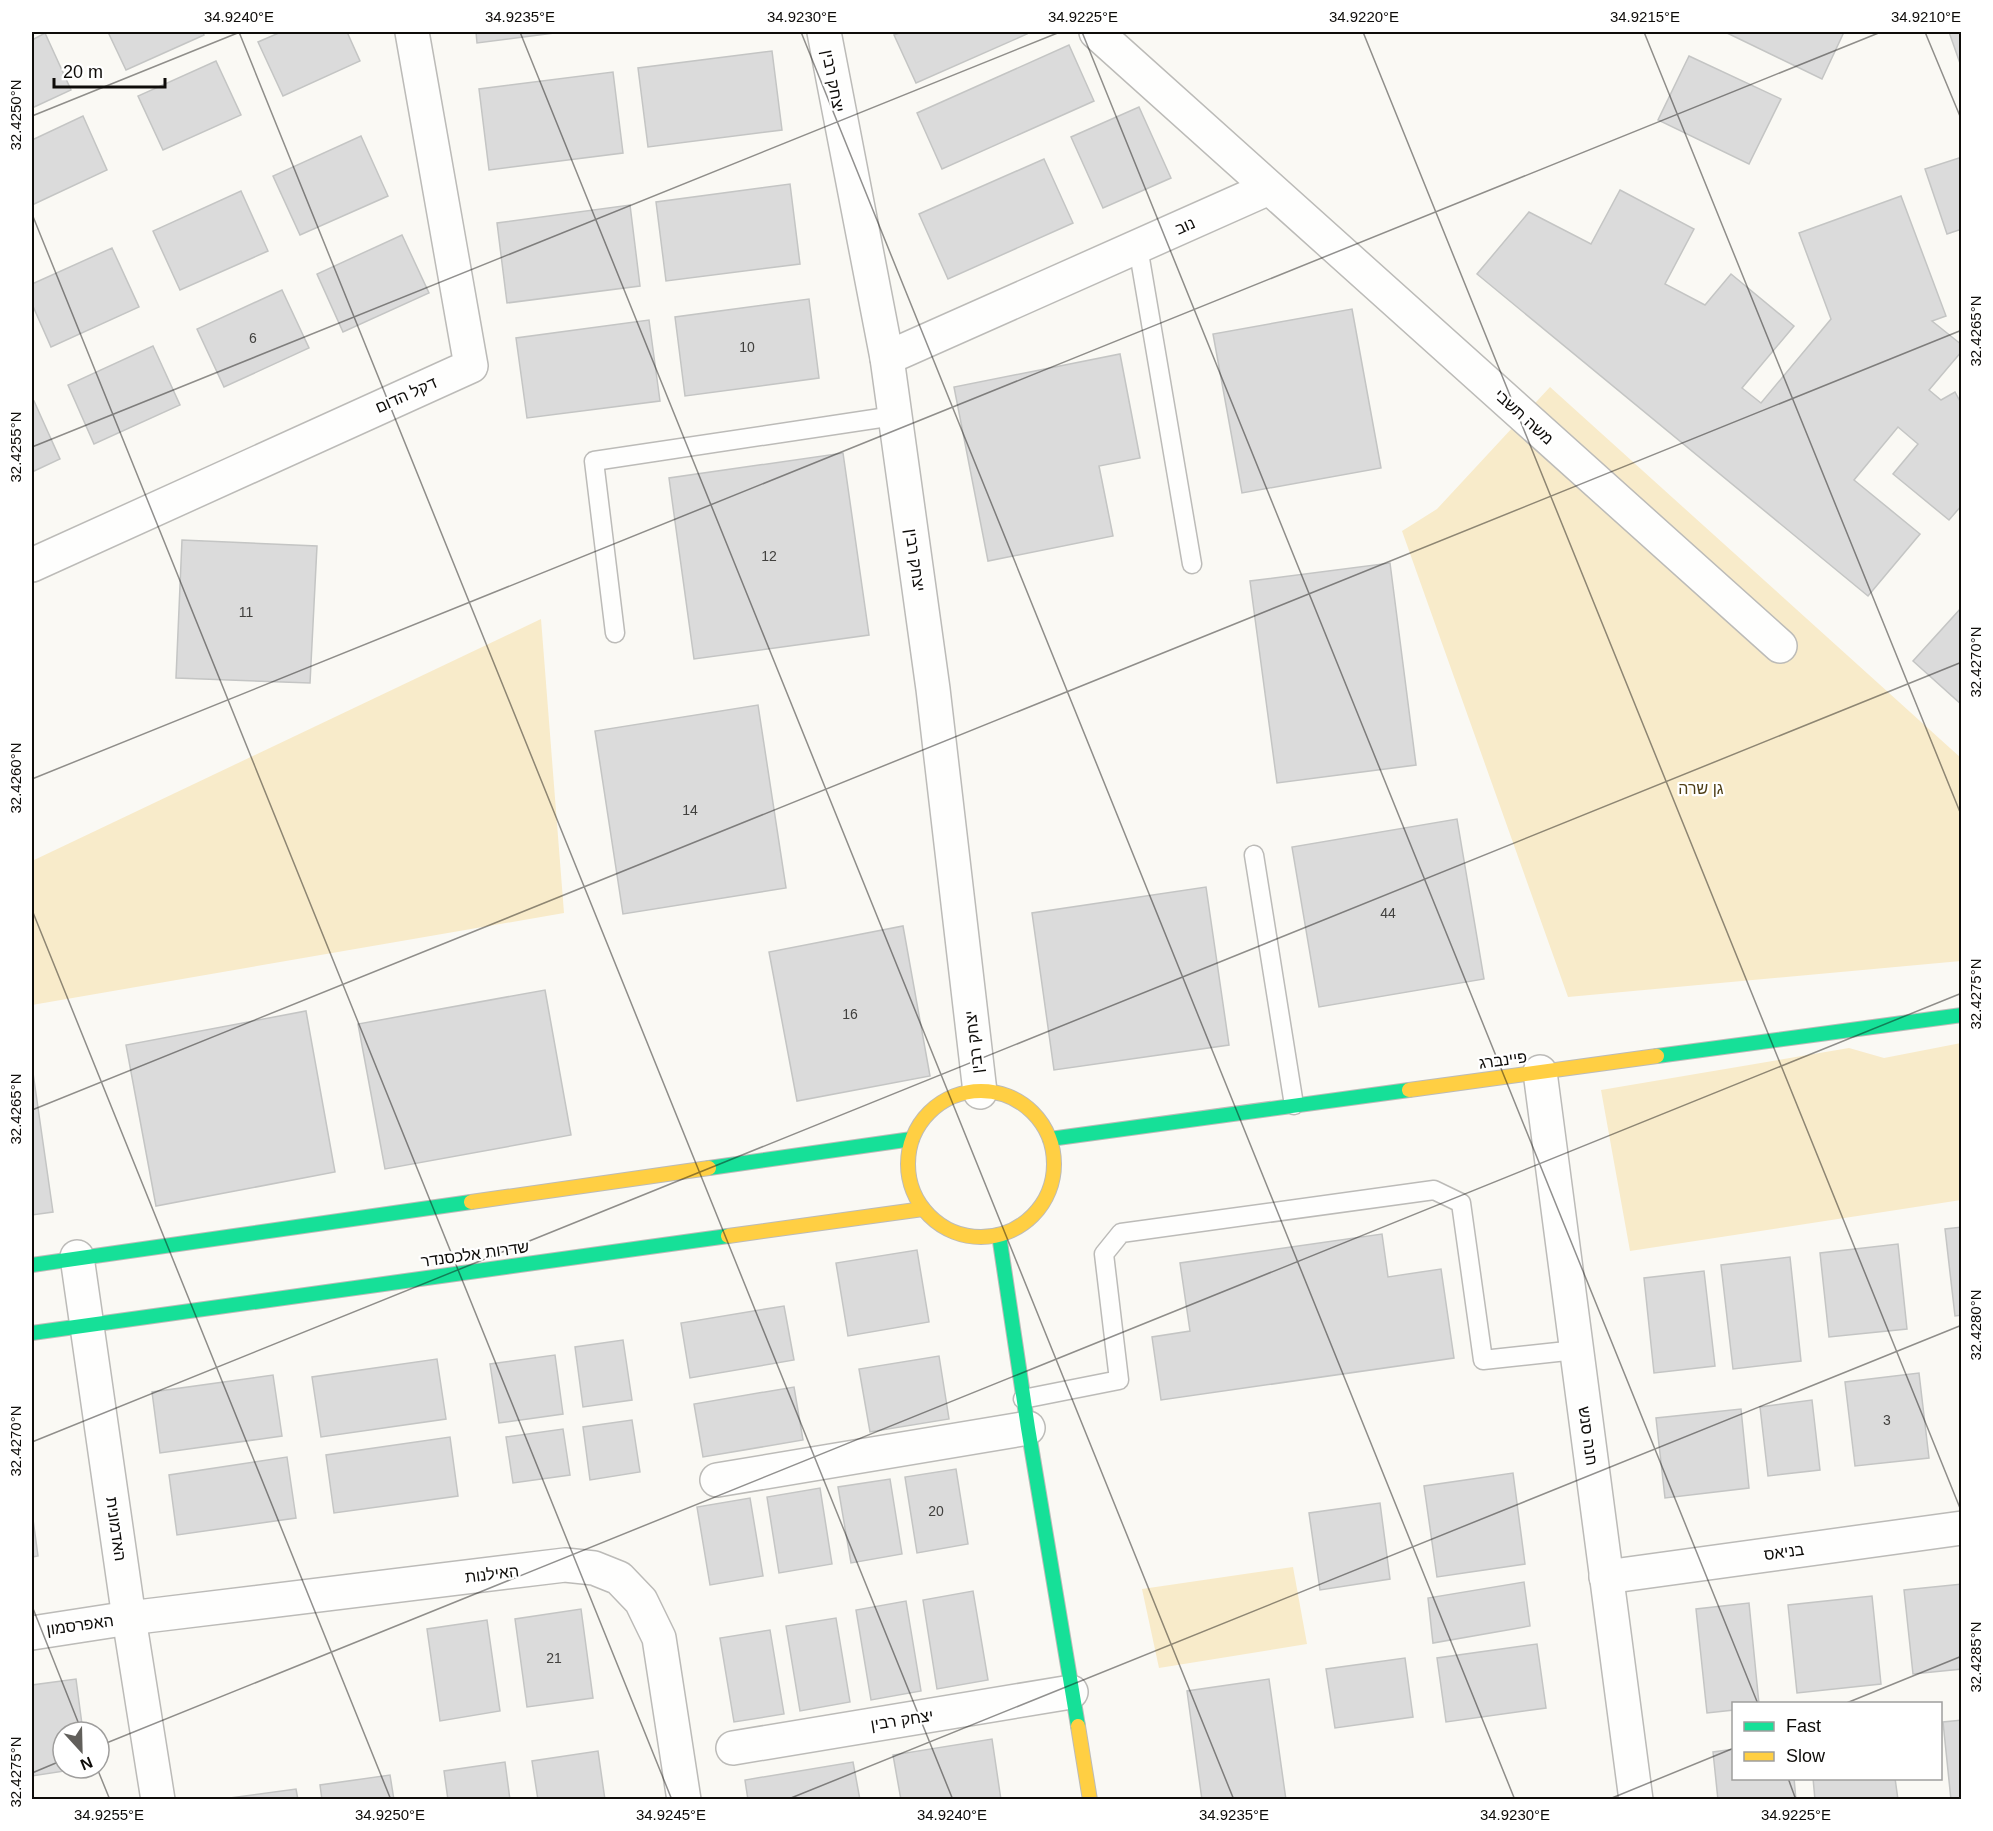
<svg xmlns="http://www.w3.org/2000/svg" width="1993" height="1831" viewBox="0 0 1993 1831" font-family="Arial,Heebo,sans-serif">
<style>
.green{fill:#f8ebca}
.building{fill:#dbdbdb;stroke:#c4c5c4;stroke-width:1.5}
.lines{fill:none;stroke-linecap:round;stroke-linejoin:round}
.lane-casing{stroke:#bcbbb8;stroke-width:21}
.street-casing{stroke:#bcbbb8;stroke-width:36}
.fast-casing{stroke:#bcbbb8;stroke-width:16}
.slow-casing{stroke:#bcbbb8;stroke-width:16}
.lane{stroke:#fefefd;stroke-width:18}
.street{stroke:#fefefd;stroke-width:33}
.fast{stroke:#16e098;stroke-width:14}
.slow{stroke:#ffcf43;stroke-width:14}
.ticks{fill:none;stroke:#0e0c09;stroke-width:1.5;stroke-opacity:0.45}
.labels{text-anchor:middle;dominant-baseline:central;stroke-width:4.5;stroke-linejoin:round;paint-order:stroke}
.number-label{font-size:14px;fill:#41403e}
.street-label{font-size:16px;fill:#0e0c09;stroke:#fff}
.park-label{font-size:16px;fill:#4e3e15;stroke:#fff}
.neatline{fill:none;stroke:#0e0c09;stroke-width:2}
.ticks-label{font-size:15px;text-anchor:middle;fill:#0e0c09}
</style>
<rect width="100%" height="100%" fill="#faf9f4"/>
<g class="green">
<polygon points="1550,387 1961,758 1961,961 1568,997 1402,531 1437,509"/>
<polygon points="541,619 564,913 32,1005 32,861"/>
<polygon points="1961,1043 1961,1200 1630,1251 1601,1090 1849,1048 1884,1058"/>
<polygon points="1293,1567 1307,1644 1159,1668 1142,1589"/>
</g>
<g class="building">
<polygon points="108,32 203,32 204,35 126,70"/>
<polygon points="281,32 347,32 360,61 283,96 258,42"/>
<polygon points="476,32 562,32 477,43"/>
<polygon points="902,32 1026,32 1027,34 916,83 894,35"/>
<polygon points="1728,32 1844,32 1822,79 1727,33"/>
<polygon points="1949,32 1962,32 1962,69"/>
<polygon points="45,33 71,90 32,108 32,40"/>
<polygon points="1069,45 1094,101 942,169 917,113"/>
<polygon points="772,51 782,130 648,147 638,68"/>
<polygon points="1689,56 1781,99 1749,164 1658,120"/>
<polygon points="216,61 241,115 163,150 138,96"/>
<polygon points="613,72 623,153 489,170 479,89"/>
<polygon points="1139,107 1171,178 1103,208 1071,137"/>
<polygon points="83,116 107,170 32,205 32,140"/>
<polygon points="361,136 388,196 300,235 273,176"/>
<polygon points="1962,157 1962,229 1947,234 1925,169"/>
<polygon points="1044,159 1073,223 948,279 919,214"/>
<polygon points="790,184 800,264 666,281 656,202"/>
<polygon points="1620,190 1694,229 1665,284 1705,305 1731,274 1794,326 1742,388 1761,403 1831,319 1799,233 1901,196 1946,316 1932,321 1962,345 1962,351 1929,390 1941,400 1955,392 1962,405 1962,505 1949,520 1893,474 1918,444 1898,427 1854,480 1920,534 1868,596 1477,274 1529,212 1591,244"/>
<polygon points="241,191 268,251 180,290 153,231"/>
<polygon points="630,205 640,286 507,303 497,223"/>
<polygon points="402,235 429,293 343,332 317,274"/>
<polygon points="112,248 139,307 51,347 32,304 32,284"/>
<polygon points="282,290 309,348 224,387 197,329"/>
<polygon points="809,299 819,378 685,396 675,317"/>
<polygon points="1352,309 1381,468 1242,493 1213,334"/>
<polygon points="649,320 660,401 527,418 516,338"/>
<polygon points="153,346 180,405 94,444 68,385"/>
<polygon points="1120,354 1140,458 1099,466 1113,536 988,561 954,387"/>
<polygon points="34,401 60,459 32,472 32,402"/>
<polygon points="843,453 869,635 694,659 669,478"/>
<polygon points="182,540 317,546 310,683 176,678"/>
<polygon points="1390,563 1416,765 1277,783 1250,581"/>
<polygon points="1962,607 1962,705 1913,661"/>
<polygon points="758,705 786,888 623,914 595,731"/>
<polygon points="1457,819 1484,979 1319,1007 1292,847"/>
<polygon points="1206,887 1229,1045 1054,1070 1032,913"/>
<polygon points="903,926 930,1076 797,1101 769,952"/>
<polygon points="545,990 571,1135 385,1169 358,1024"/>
<polygon points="306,1011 335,1172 156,1206 126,1045"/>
<polygon points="32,1066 53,1212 32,1215"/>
<polygon points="1962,1227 1962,1315 1955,1316 1945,1229"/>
<polygon points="1382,1234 1388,1277 1441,1269 1454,1358 1161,1400 1152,1337 1190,1331 1180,1263"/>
<polygon points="1898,1244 1907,1329 1829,1337 1820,1253"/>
<polygon points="917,1250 929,1322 848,1336 836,1263"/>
<polygon points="1790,1257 1801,1361 1733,1369 1721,1265"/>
<polygon points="1704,1271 1715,1366 1654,1373 1644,1278"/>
<polygon points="784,1306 794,1360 690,1378 681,1323"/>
<polygon points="623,1340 632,1400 583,1407 575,1347"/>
<polygon points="555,1355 563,1414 499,1423 490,1364"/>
<polygon points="939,1356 949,1419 870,1432 859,1369"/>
<polygon points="437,1359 446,1419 321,1437 312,1377"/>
<polygon points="1919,1373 1929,1458 1855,1466 1845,1382"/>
<polygon points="273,1375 282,1436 160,1453 152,1392"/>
<polygon points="794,1387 803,1440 703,1457 694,1404"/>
<polygon points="1812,1400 1820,1470 1768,1476 1760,1407"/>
<polygon points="1741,1409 1749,1488 1665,1498 1656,1418"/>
<polygon points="632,1420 640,1472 590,1480 583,1427"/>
<polygon points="563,1429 570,1475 513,1483 506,1437"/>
<polygon points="450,1437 458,1496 334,1513 326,1455"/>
<polygon points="287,1457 296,1518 177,1535 169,1475"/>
<polygon points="956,1469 968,1544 917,1553 905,1477"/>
<polygon points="1513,1473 1525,1564 1437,1577 1424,1486"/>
<polygon points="890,1479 902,1554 851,1563 838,1487"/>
<polygon points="820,1488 832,1564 779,1573 767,1497"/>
<polygon points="750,1498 763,1576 710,1585 697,1507"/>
<polygon points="1380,1503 1390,1579 1320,1590 1309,1513"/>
<polygon points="32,1512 38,1556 32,1557"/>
<polygon points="1524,1582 1530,1626 1433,1643 1428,1598"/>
<polygon points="1962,1584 1962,1669 1913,1674 1904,1590"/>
<polygon points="973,1591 988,1680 937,1689 923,1600"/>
<polygon points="1872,1596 1881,1684 1797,1693 1788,1605"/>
<polygon points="906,1601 921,1691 871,1700 856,1610"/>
<polygon points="1749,1603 1759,1704 1734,1704 1734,1710 1707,1713 1696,1609"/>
<polygon points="581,1609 593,1698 527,1707 515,1619"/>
<polygon points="836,1618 850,1702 800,1711 786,1626"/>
<polygon points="487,1620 500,1711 440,1721 427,1629"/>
<polygon points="770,1630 784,1714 734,1722 720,1638"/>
<polygon points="1537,1644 1546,1708 1446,1722 1437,1658"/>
<polygon points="1405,1658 1413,1717 1335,1728 1326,1669"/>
<polygon points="76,1679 83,1732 63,1732 63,1768 84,1768 32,1776 32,1685"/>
<polygon points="1269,1679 1286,1800 1202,1800 1187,1691"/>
<polygon points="1962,1720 1962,1800 1951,1800 1943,1722"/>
<polygon points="992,1739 1001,1800 901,1800 893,1755"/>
<polygon points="1734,1749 1734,1778 1794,1778 1796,1800 1718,1800 1713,1752"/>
<polygon points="598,1751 605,1800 538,1800 532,1761"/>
<polygon points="505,1762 510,1800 448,1800 444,1771"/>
<polygon points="853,1762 860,1800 748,1800 745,1780"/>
<polygon points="390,1775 394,1800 322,1800 320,1785"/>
<polygon points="1813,1778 1895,1778 1898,1800 1815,1800"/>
<polygon points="296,1789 298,1800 223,1800 223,1799"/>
</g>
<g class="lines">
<defs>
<g id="lane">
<polyline points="1138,247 1192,564"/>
<polyline points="615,633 594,461 894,416"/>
<polyline points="1254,855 1294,1105"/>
<polyline points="1023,1399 1119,1380 1104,1254 1121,1233 1434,1190 1461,1203 1483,1360 1576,1350"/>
</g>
<g id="street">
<polyline points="824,32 887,358 933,689 980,1092"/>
<polyline points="1096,32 1780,646"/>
<polyline points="887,358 1269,188"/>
<polyline points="32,565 471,366 412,32"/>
<polyline points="1540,1072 1636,1800"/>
<polyline points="77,1257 129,1618 158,1800"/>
<polyline points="717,1480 1028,1428"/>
<polyline points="1606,1577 1962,1528"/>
<polyline points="32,1633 129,1618 565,1565 594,1568 619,1578 641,1601 659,1638 684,1800"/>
<polyline points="733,1748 1071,1692"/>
</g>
<g id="fast">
<polyline points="1657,1056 1962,1015"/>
<polyline points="1050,1139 1409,1090"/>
<polyline points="709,1168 912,1139"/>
<polyline points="999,1235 1028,1428 1078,1726"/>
<polyline points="32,1265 471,1202"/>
<polyline points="32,1333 728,1236"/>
</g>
<g id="slow">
<polyline points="1409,1090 1657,1056"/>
<circle cx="981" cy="1164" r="73"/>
<polyline points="471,1202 709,1168"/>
<polyline points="728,1236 923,1209"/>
<polyline points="1078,1726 1090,1800"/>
</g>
</defs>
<use href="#lane" class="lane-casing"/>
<use href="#street" class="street-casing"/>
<use href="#fast" class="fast-casing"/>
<use href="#slow" class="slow-casing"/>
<use href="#lane" class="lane"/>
<use href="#street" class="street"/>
<use href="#fast" class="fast"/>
<use href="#slow" class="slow"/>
</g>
<path class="ticks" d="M239,32L953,1800M520,32L1234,1800M801,32L1515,1800M1082,32L1758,1704M1363,32L1962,1513M1644,32L1962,817M1925,32L1962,121M32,116L240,32M32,214L672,1800M32,447L1060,32M32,779L1881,32M32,910L391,1800M32,1110L1962,330M32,1442L1962,662M32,1606L82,1732M1844,1704L1962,1656M99,1746L1962,993M97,1768L110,1800M32,1773L63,1760M1788,1778L1796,1800M786,1800L1962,1325M1607,1800L1734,1748"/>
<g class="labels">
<g class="number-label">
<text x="253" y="338">6</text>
<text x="747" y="347">10</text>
<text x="769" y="556">12</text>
<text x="246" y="612">11</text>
<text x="690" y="810">14</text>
<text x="1388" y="913">44</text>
<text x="850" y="1014">16</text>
<text x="1887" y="1420">3</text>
<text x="936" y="1511">20</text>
<text x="554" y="1658">21</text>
</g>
<g class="street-label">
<text transform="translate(833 81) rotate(79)">יצחק רבין</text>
<text transform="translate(1185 226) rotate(-24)">נוב</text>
<text transform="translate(406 395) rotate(-24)">דקל הדום</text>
<text transform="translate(1524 417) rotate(42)">משה תשבי</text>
<text transform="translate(915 560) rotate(82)">יצחק רבין</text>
<text transform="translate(974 1042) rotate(-97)">יצחק רבין</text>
<text transform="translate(1503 1060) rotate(-8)">פיינברג</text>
<text transform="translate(475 1254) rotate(-8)">שדרות אלכסנדר</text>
<text transform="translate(1588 1436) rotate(82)">חנה סנש</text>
<text transform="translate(116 1529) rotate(82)">האדמונית</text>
<text transform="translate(1784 1552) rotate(-8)">בניאס</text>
<text transform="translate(492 1574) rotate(-7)">האילנות</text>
<text transform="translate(80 1625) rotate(-8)">האפרסמון</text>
<text transform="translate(902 1720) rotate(-9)">יצחק רבין</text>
</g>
<g class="park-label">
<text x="1701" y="788">גן שרה</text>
</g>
</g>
<rect width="1993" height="1831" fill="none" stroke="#ffffff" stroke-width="66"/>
<rect x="1732" y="1702" width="210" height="78" fill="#ffffff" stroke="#9f9e9d" stroke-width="1.5"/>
<rect x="1744" y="1722" width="30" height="9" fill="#16e098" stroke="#9f9e9d" stroke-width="1.5"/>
<text x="1786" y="1732" font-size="18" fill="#0e0c09">Fast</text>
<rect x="1744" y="1752" width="30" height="9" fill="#ffcf43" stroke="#9f9e9d" stroke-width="1.5"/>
<text x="1786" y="1762" font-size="18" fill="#0e0c09">Slow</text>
<g transform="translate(81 1750) rotate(158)"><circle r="28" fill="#ffffff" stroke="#9f9e9d" stroke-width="1.5"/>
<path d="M0-4.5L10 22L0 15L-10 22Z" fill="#615f5b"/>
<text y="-9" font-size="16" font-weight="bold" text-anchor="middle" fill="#0e0c09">N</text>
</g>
<path d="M54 78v9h111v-9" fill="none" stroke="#0e0c09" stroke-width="3"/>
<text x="63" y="78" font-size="18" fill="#0e0c09" stroke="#ffffff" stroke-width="4.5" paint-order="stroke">20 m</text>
<rect x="33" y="33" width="1927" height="1765" class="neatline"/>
<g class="ticks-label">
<text x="239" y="22">34.9240°E</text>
<text x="520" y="22">34.9235°E</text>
<text x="802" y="22">34.9230°E</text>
<text x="1083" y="22">34.9225°E</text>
<text x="1364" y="22">34.9220°E</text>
<text x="1645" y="22">34.9215°E</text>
<text x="1926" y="22">34.9210°E</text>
<text transform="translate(16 115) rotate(-90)" y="5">32.4250°N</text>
<text transform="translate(1976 331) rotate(-90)" y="5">32.4265°N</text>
<text transform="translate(16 447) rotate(-90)" y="5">32.4255°N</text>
<text transform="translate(1976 662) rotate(-90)" y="5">32.4270°N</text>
<text transform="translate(16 778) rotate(-90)" y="5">32.4260°N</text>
<text transform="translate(1976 994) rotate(-90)" y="5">32.4275°N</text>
<text transform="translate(16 1109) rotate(-90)" y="5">32.4265°N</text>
<text transform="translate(1976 1325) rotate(-90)" y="5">32.4280°N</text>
<text transform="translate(16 1441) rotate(-90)" y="5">32.4270°N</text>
<text transform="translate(1976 1657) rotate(-90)" y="5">32.4285°N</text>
<text transform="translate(16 1772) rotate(-90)" y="5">32.4275°N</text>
<text x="109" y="1820">34.9255°E</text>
<text x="390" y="1820">34.9250°E</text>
<text x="671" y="1820">34.9245°E</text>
<text x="952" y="1820">34.9240°E</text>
<text x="1234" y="1820">34.9235°E</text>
<text x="1515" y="1820">34.9230°E</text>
<text x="1796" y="1820">34.9225°E</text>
</g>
</svg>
